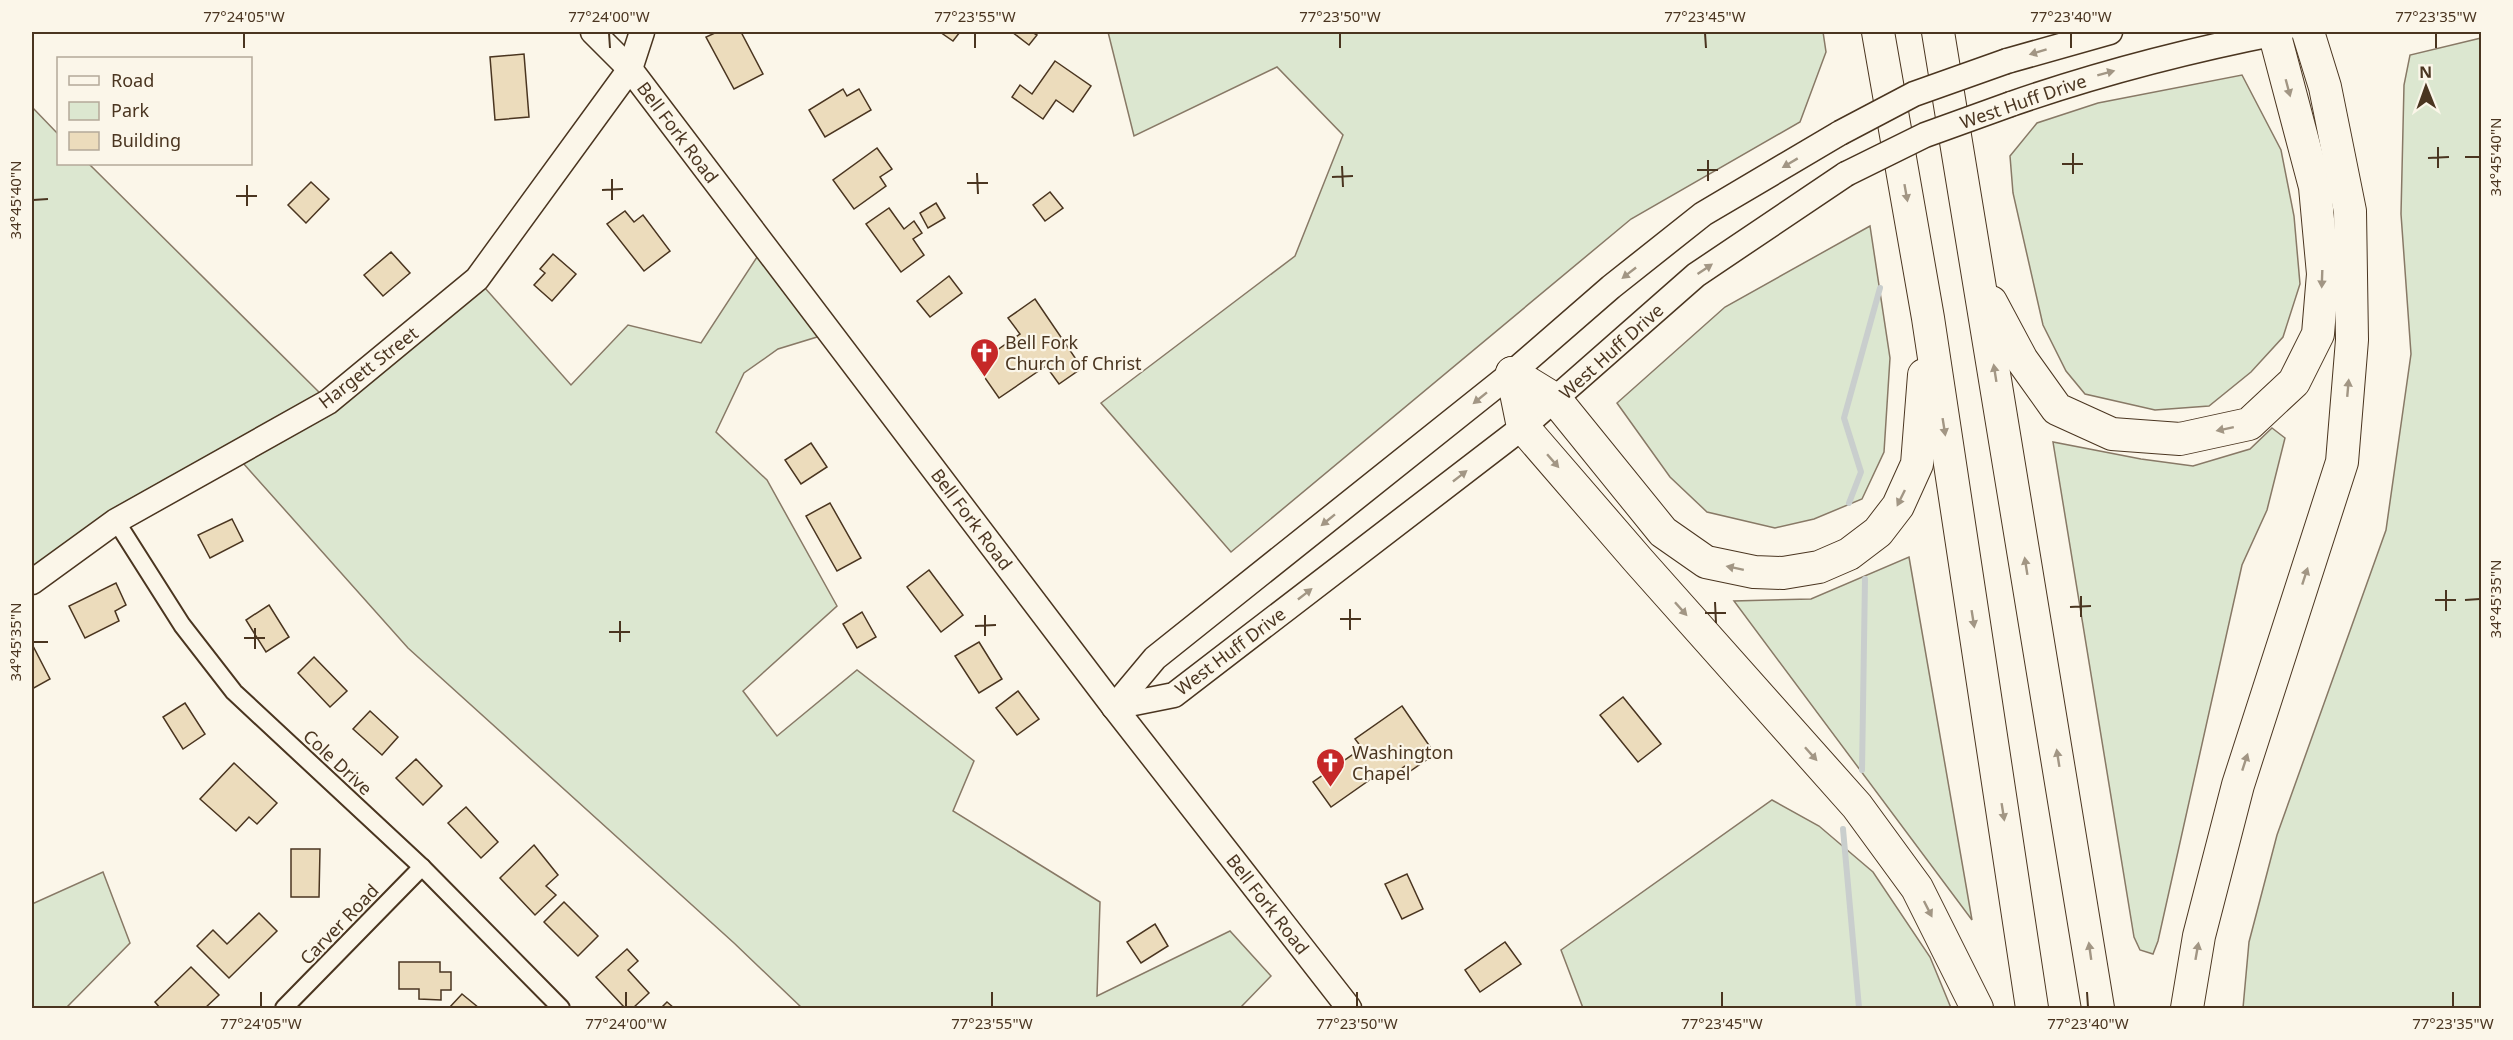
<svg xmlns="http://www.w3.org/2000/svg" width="2513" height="1040" viewBox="0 0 2513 1040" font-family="'Noto Sans',sans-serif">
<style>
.green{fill:#dce7d0;stroke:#887966;stroke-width:1.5}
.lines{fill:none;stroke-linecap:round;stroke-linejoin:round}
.stream{stroke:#c9cecd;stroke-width:6}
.building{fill:#ecdcbc;stroke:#4a3520;stroke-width:1.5}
.street-casing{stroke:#4a3520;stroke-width:20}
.secondary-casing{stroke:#4a3520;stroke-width:27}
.highway-casing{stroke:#4a3520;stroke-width:34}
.street{stroke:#fbf6e9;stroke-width:16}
.secondary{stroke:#fbf6e9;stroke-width:24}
.highway{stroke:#fbf6e9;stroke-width:32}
.secondary-bridge-casing{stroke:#4a3520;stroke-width:27;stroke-linecap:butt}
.secondary-bridge{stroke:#fbf6e9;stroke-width:24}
.oneway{fill:#a29684}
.ticks{fill:none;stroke:#4a3520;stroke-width:2}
.labels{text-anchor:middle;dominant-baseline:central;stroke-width:4.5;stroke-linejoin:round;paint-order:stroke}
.street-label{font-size:18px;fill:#4a3520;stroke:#fbf6e9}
.poi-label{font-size:18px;fill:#4a3520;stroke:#fbf6e9;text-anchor:start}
.neatline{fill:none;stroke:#4a3520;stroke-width:2}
.ticks-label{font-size:15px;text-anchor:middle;fill:#4a3520}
</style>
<rect width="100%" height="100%" fill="#fbf6e9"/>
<g class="green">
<polygon points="1108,32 1823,32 1826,52 1800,122 1631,219 1231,552 1101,403 1295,256 1343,135 1277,67 1134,136"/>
<polygon points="2481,38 2481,1008 2243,1008 2249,942 2277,835 2386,530 2411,354 2401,214 2404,85 2410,55"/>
<polygon points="2242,75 2281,150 2294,216 2300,284 2283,337 2251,372 2209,406 2155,410 2085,394 2066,371 2043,325 2013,193 2010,156 2037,123 2098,103"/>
<polygon points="32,107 58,134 58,164 89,164 328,401 477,279 571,385 628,325 701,343 761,251 830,333 778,349 744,373 716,432 767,480 837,606 743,691 777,736 857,670 974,761 953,811 1100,902 1097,996 1230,931 1271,976 1240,1008 802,1008 734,943 408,648 235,454 32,582"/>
<polygon points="1870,226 1890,358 1884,452 1862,499 1814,519 1775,528 1707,512 1670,477 1617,403 1725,307"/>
<polygon points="2272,428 2285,438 2267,510 2242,565 2158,941 2153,954 2140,950 2134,937 2053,442 2141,459 2193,466 2250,449"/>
<polygon points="1909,557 1972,920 1734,601 1811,599"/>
<polygon points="1772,800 1819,826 1873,872 1930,957 1951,1008 1583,1008 1561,950"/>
<polygon points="103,872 130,943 66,1008 32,1008 32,904"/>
</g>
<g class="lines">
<g class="stream">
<polyline points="1849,503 1861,472 1844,418 1880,288"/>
<polyline points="1862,770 1865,579"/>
<polyline points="1843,829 1859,1008"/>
</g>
</g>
<g class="building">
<polygon points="717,32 741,32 763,74 734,89 706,37"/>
<polygon points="940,32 960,32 953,41"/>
<polygon points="1012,32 1032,32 1037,35 1029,45"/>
<polygon points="524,54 529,117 495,120 490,57"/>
<polygon points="1055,61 1091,86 1073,112 1056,100 1043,119 1012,97 1020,85 1032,94"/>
<polygon points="843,89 847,96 859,89 871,110 825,137 809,110"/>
<polygon points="877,148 892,169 880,177 886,186 854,209 833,180"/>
<polygon points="311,182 329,199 306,223 288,205"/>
<polygon points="1050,192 1063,208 1045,221 1033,205"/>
<polygon points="936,203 945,218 928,228 920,213"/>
<polygon points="889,208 904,229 914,221 922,233 913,239 924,255 901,272 866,224"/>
<polygon points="625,211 634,222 643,215 670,251 644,271 607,224"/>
<polygon points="391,252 410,273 383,296 364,275"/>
<polygon points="553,254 576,274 552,301 534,285 545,273 540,269"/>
<polygon points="949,276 962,293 930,317 917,301"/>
<polygon points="1035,299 1082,368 1059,384 1046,366 999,398 976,365 1020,334 1008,318"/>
<polygon points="811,443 827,467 801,484 785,460"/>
<polygon points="830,503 861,558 837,571 806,516"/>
<polygon points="232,519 243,541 210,558 198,535"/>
<polygon points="929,570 963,615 941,632 907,587"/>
<polygon points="116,583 126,605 115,611 119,621 85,638 69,606"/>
<polygon points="269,605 289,637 266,652 246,620"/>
<polygon points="862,612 876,637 857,648 843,624"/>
<polygon points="979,642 1002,679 979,693 955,656"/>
<polygon points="32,644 50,679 32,689"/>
<polygon points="314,657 347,691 330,707 298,673"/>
<polygon points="1018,691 1039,719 1017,735 996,708"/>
<polygon points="1623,697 1661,744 1638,762 1600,715"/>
<polygon points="185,703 205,734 183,749 163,717"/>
<polygon points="1402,706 1435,754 1409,772 1405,766 1387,779 1381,772 1331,807 1313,782 1362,748 1355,739"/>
<polygon points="370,711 398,737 382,755 353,729"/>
<polygon points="416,759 442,786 423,805 396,778"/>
<polygon points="234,763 277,803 257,824 249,817 236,831 200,799"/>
<polygon points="466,807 498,842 481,858 448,823"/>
<polygon points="534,845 558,875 546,886 556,895 535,915 500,878"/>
<polygon points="291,849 320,849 319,897 291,897"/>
<polygon points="1407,874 1423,909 1402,919 1385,884"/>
<polygon points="564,902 598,936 578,956 544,922"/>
<polygon points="259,913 277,931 229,978 197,946 213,930 227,944"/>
<polygon points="1155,924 1168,946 1141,963 1127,942"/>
<polygon points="1505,942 1521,964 1480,992 1465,970"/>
<polygon points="627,949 638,961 628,970 649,993 633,1008 625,1008 596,977"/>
<polygon points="399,962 440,962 440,972 451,972 451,990 441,990 441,1000 419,999 419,989 399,989"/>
<polygon points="191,967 219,995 205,1008 160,1008 155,1002"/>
<polygon points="462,994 479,1008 449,1008"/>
<polygon points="667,1002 674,1008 661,1008"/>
</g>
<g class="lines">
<defs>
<g id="street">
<polyline points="116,521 182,625 234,692 422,867 561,1008"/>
<polyline points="284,1008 422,867"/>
</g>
<g id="secondary">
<polyline points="593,32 630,69 1114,707 1349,1008"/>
<polyline points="2007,61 2110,32"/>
<path d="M2011,104C2100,73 2190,50 2282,32"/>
<polyline points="32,582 116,521 328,402 477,279 630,69 642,32"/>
<polyline points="1114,707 1155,658 1512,373 1611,287 1703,214 1840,133"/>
<polyline points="1114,707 1174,695 1523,427 1696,275 1846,174"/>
</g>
<g id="highway">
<polyline points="1878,32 1928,318 2032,1008"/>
<polyline points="1938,32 2098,1008"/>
<polyline points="1991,302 2022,360 2057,409 2112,434 2180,439 2249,424 2294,382 2318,334 2323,274 2315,187 2274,32"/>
<polyline points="1512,373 1523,427 1638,560 1857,806 1917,888 1977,1008"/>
<polyline points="1512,373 1556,400 1663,532 1706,562 1754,572 1783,573 1819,567 1849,554 1878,532 1898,506 1917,464 1924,375"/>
<polyline points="2187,1008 2199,936 2238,785 2342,462 2352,340 2350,211 2325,87 2308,32"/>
</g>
</defs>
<use href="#street" class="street-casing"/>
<use href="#secondary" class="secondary-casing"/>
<use href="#highway" class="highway-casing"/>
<use href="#street" class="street"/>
<use href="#secondary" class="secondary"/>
<use href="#highway" class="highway"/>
<defs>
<g id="secondary-bridge">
<polyline points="1840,133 1914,94 2007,61"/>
<polyline points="1846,174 1925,135 2011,104"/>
</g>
</defs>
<use href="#secondary-bridge" class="secondary-bridge-casing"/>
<use href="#secondary-bridge" class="secondary-bridge"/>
</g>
<defs><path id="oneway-solid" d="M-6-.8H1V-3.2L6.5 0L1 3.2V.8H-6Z" transform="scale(1.5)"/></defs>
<g class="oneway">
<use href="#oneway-solid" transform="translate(2038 52) rotate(163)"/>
<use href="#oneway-solid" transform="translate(2106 73) rotate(-15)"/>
<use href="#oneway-solid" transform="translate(2288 88) rotate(75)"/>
<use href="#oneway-solid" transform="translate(1790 163) rotate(149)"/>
<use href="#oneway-solid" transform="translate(1906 193) rotate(80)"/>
<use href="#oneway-solid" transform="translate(1705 269) rotate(-34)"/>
<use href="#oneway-solid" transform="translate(1629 273) rotate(142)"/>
<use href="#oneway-solid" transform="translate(2322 279) rotate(92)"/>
<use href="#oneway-solid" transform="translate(1995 373) rotate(-99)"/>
<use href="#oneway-solid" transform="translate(2348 388) rotate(-85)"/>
<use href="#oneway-solid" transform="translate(1480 398) rotate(141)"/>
<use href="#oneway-solid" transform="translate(1944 427) rotate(81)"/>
<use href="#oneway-solid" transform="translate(2225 429) rotate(168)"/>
<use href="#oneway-solid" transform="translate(1553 461) rotate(49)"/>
<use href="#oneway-solid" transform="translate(1460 476) rotate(-38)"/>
<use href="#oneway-solid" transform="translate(1901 498) rotate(116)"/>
<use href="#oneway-solid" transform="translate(1328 520) rotate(141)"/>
<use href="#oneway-solid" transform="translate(2026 566) rotate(-99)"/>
<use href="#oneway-solid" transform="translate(1735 568) rotate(-168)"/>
<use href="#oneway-solid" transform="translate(2305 576) rotate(-72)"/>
<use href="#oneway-solid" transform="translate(1305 594) rotate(-38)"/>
<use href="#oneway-solid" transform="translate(1681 609) rotate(48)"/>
<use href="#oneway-solid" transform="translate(1973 619) rotate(81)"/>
<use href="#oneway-solid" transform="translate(1811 754) rotate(48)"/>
<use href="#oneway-solid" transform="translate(2058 758) rotate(-99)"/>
<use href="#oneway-solid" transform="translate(2245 762) rotate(-72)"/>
<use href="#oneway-solid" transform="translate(2003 812) rotate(81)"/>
<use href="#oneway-solid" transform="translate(1928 909) rotate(63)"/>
<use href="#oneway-solid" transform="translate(2090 951) rotate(-98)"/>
<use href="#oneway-solid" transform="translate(2197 951) rotate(-80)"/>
</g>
<path class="ticks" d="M244,33V48M609,33L610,48M975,33V48M1340,33V48M1705,33L1706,48M2071,33V48M2436,33V48M2438,147V168M2073,153V174M2465,157H2480M2428,158L2449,157M1708,160V181M2062,164H2083M1342,166L1343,187M1697,170H1718M977,173L978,194M1332,177L1353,176M612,179V200M967,183H988M247,185V206M602,190L623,189M236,196H257M33,200L48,199M2446,590V611M2081,596V617M2435,600H2456M2465,600L2480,599M1715,602L1716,623M2070,607L2091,606M1350,609V630M1705,613H1726M985,615V636M1340,619H1361M620,621V642M975,626L996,625M255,628V649M609,632H630M244,638H265M33,642H48M261,992V1007M626,992V1007M992,992V1007M1357,992V1007M1722,992V1007M2087,992L2088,1007M2453,992V1007"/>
<defs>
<symbol id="church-pin" viewBox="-11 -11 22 30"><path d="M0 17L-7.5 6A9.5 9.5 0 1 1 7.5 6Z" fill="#c62828" stroke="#fbf6e9"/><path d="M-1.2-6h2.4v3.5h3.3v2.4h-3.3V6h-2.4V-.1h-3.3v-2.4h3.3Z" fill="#fff"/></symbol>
</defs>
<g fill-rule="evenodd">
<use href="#church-pin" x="968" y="336" width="33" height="45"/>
<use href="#church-pin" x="1314" y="746" width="33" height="45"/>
</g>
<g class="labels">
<g class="street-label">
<text transform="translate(2023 101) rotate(-19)">West Huff Drive</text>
<text transform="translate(678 132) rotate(53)">Bell Fork Road</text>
<text transform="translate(1611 351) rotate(-42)">West Huff Drive</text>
<text transform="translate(368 367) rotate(-38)">Hargett Street</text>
<text transform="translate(972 519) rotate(53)">Bell Fork Road</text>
<text transform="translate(1230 651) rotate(-37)">West Huff Drive</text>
<text transform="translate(338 762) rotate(43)">Cole Drive</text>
<text transform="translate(1268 904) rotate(52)">Bell Fork Road</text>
<text transform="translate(339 924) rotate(-46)">Carver Road</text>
</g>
<g class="poi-label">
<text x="1005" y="342">Bell Fork<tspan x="1005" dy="21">Church of Christ</tspan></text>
<text x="1352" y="752">Washington<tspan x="1352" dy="21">Chapel</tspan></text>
</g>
</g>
<rect width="2513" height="1040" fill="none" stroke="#fbf6e9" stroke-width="66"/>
<rect x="57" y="57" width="195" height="108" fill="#fbf6e9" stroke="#b4a999" stroke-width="1.5"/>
<rect x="69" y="76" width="30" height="9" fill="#fbf6e9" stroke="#b4a999" stroke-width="1.5"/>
<text x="111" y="87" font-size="18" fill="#4a3520">Road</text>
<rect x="69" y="102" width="30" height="18" fill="#dce7d0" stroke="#b4a999" stroke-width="1.5"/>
<text x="111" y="117" font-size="18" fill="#4a3520">Park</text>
<rect x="69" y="132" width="30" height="18" fill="#ecdcbc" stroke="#b4a999" stroke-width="1.5"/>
<text x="111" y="147" font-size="18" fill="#4a3520">Building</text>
<g transform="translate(2426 87) rotate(359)" stroke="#fbf6e9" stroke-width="4.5" paint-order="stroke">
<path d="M0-4.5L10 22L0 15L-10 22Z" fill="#4a3520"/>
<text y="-9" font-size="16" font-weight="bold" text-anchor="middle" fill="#4a3520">N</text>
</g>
<rect x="33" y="33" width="2447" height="974" class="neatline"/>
<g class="ticks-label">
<text x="244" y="22">77°24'05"W</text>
<text x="609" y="22">77°24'00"W</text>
<text x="975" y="22">77°23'55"W</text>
<text x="1340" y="22">77°23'50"W</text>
<text x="1705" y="22">77°23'45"W</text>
<text x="2071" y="22">77°23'40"W</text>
<text x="2436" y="22">77°23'35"W</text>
<text transform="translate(2496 157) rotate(-90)" y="5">34°45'40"N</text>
<text transform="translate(16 200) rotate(-90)" y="5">34°45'40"N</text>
<text transform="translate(2496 599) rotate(-90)" y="5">34°45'35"N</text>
<text transform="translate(16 642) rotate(-90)" y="5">34°45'35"N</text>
<text x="261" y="1029">77°24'05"W</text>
<text x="626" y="1029">77°24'00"W</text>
<text x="992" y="1029">77°23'55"W</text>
<text x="1357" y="1029">77°23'50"W</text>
<text x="1722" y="1029">77°23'45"W</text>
<text x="2088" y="1029">77°23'40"W</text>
<text x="2453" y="1029">77°23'35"W</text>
</g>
</svg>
